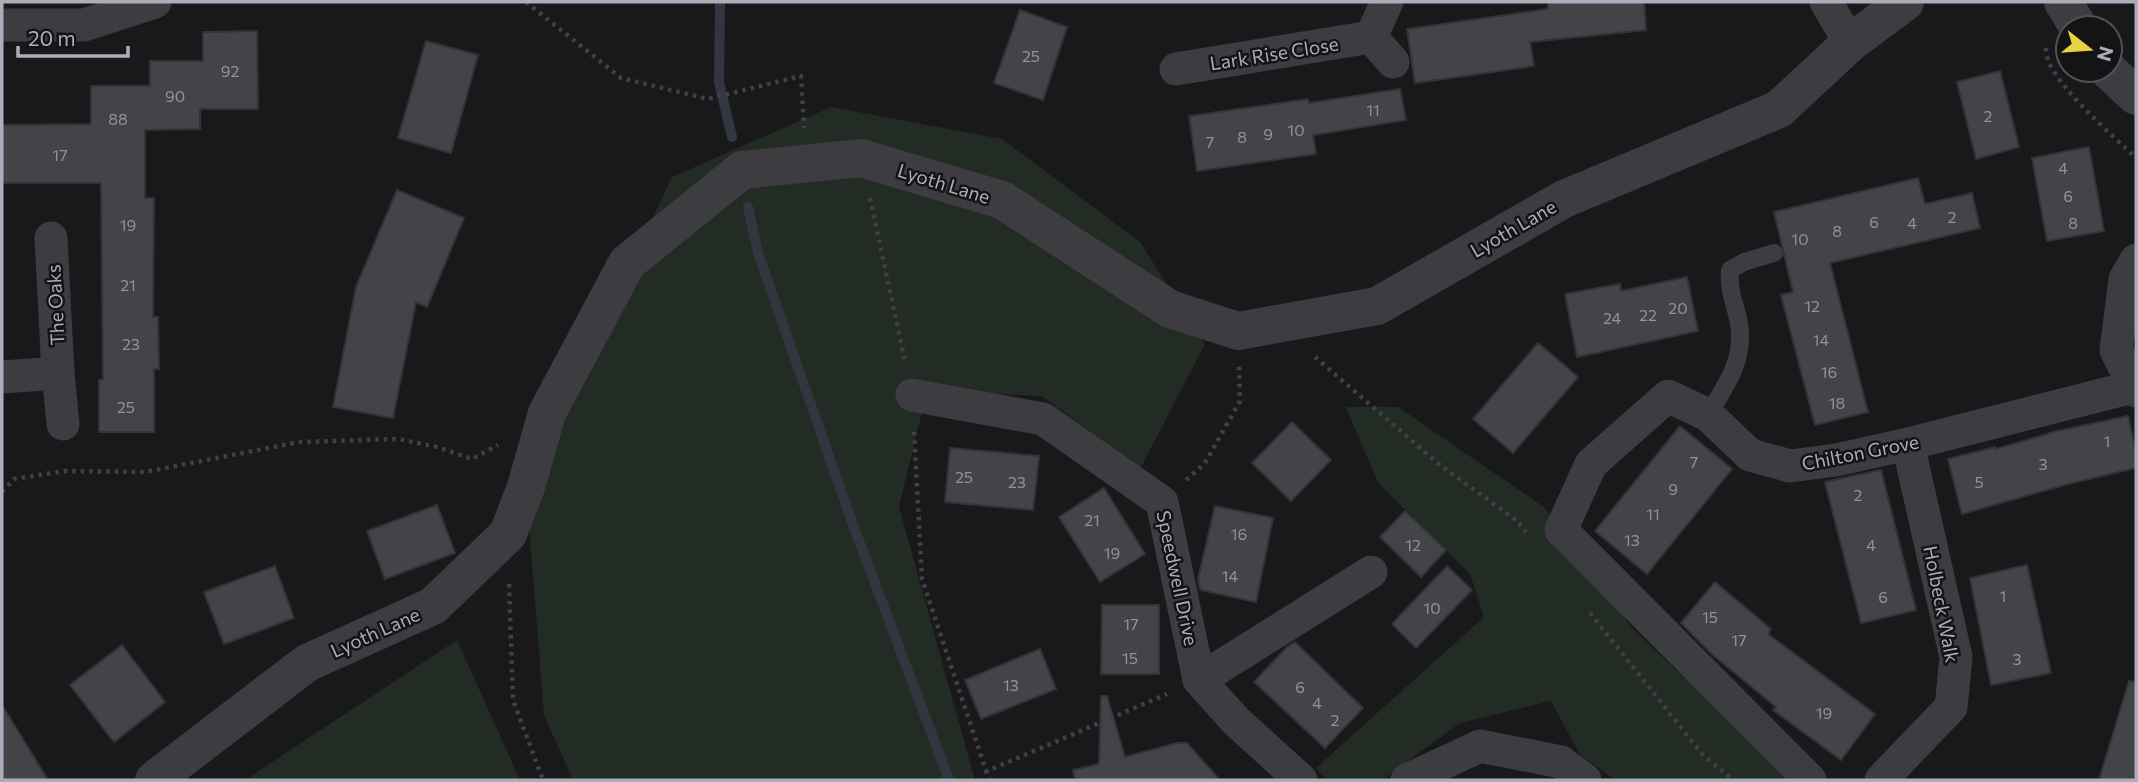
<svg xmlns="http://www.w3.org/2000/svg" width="2138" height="782" viewBox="0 0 2138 782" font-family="Commissioner,sans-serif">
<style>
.green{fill:#232b25}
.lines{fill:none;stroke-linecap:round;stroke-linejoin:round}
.stream{stroke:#313640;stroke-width:10}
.building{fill:#434348;stroke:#343337;stroke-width:2}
.path{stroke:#404046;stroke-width:4.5;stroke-dasharray:3.5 5;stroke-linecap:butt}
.service{stroke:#3c3c41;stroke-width:18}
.minor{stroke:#3c3c41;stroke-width:33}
.tertiary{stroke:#3c3c41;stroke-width:38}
.labels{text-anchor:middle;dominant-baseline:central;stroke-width:5;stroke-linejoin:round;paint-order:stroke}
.number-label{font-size:16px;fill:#92929e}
.street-label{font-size:19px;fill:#acadba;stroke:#141416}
</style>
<rect width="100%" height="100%" fill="#19191b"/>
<g class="green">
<polygon points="831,107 1002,139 1140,242 1205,344 1140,469 1042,396 927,391 899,507 975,780 573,780 544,715 526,487 672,177"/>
<polygon points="1346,407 1398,407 1544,507 1633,629 1792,780 1616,780 1580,755 1551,701 1460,723 1382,780 1328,780 1316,768 1484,617 1470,574 1378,483"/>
<polygon points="457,640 520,780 245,780"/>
</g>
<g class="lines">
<g class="stream">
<polyline points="720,2 719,82 732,137"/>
<polyline points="748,207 758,253 852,522 949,780"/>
</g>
</g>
<g class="building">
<polygon points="1548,2 1644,2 1646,30 1530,42 1534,66 1415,83 1407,29 1548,9"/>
<polygon points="1020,10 1067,27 1043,100 994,83"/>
<polygon points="257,31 258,109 200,109 200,129 145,130 145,198 154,198 153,317 158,317 159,369 154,369 154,432 99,432 99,380 103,379 101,183 2,183 2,125 91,124 91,86 150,86 150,61 203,61 203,32"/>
<polygon points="426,41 478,55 451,153 398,138"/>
<polygon points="2000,71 2019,147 1976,159 1957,82"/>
<polygon points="1400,89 1406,120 1313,135 1316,154 1197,171 1189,116 1308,99 1309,103"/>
<polygon points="2089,147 2104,231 2047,241 2032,158"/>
<polygon points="1918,178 1925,204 1972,193 1980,228 1830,263 1868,412 1815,425 1781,295 1793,292 1774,212"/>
<polygon points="397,190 464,218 427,307 416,302 393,418 333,407 356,287"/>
<polygon points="1687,277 1698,331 1577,357 1565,294 1620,284 1621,291"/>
<polygon points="1538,343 1578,377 1513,453 1473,419"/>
<polygon points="2128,416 2136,453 2136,468 2068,484 1962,514 1948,459 1995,447 1996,449 2057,431"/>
<polygon points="1292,422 1331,460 1291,501 1252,463"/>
<polygon points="1680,426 1732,469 1647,574 1595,531"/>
<polygon points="950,448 1039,456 1033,510 945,502"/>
<polygon points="1881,470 1916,610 1861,623 1825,482"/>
<polygon points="1104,488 1145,554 1100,582 1059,517"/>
<polygon points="437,505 455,553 385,579 367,531"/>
<polygon points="1215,506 1273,518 1256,602 1200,590 1198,579"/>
<polygon points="1405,511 1446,550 1421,577 1380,537"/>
<polygon points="2027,565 2051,673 1991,685 1970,578"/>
<polygon points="275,566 294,618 224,644 204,592"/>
<polygon points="1447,566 1472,590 1416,648 1392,624"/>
<polygon points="1715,582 1771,629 1768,634 1875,714 1841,760 1773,710 1776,707 1713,655 1681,623"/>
<polygon points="1102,605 1159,605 1159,674 1101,674"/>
<polygon points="1295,642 1363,708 1325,748 1254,682 1287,647"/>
<polygon points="122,645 165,702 114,742 70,685"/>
<polygon points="1040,649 1056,689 981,719 965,680"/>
<polygon points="2129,681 2136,682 2136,780 2099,780"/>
<polygon points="1101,696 1107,696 1125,757 1177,743 1187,743 1220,780 1075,780 1073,770 1099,764"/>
<polygon points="2,705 48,780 2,780"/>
</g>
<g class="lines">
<g class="path">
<polyline points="526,2 621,78 708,99 801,76 804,128"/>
<path d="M2046,48C2043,77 2115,137 2136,158"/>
<polyline points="870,198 905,361"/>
<polyline points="1315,357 1440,465 1516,520 1526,532"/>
<polyline points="914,432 922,579 989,780"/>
<polyline points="1186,480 1205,463 1240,401 1239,366"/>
<polyline points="2,492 14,479 65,471 145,472 299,442 399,439 437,447 472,459 498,445"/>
<polyline points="509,584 513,700 543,780"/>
<polyline points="1590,613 1702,754 1733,780"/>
<polyline points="985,772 1167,694"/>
</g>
<path class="service" d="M1708,415C1726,385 1745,360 1739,323C1735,303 1728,291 1730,270L1744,262L1774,253"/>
<g class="minor">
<polyline points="1826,2 1850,43"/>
<polyline points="2,25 84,25 155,2"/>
<polyline points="1371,37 1393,62"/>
<polyline points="1176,69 1371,37 1387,2"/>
<polyline points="51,238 58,373 63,424"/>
<polyline points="2136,260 2125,279 2116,350 2136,391"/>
<polyline points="2,377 58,373"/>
<polyline points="912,395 1043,419 1162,502 1199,680 1236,721 1301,780"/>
<polyline points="1199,680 1371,572"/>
<polyline points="1407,780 1480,746 1561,762 1585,780"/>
<polyline points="1810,780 1561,530 1591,464 1668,396 1708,415 1750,455 1790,466 1836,460 1908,444 2133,387"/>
<polyline points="1881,780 1951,707 1956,657 1908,444"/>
</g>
<g class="tertiary">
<polyline points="2063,2 2079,28"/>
<polyline points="2108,70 2136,96"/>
<polyline points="154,780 307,663 433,606 508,534 526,487 547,413 627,263 742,170 861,158 1002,200 1170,309 1238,331 1377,306 1564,199 1779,109 1850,43 1905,2"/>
</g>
</g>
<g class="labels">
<g class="number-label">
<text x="1031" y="55">25</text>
<text x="230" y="70">92</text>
<text x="175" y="95">90</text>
<text x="1373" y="109">11</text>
<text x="1988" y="115">2</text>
<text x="118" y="118">88</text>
<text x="1296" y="129">10</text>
<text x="1268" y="133">9</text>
<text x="1242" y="136">8</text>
<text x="1210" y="141">7</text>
<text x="60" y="154">17</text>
<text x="2063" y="167">4</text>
<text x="2068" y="195">6</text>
<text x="1952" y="216">2</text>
<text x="1874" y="221">6</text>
<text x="1912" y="222">4</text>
<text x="2073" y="222">8</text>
<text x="128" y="224">19</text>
<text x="1837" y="230">8</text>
<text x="1800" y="238">10</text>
<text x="128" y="284">21</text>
<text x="1812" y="305">12</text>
<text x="1678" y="307">20</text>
<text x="1648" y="314">22</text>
<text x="1612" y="317">24</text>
<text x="1821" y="339">14</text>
<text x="131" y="343">23</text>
<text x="1829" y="371">16</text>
<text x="1837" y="402">18</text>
<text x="126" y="406">25</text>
<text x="2107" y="440">1</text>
<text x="1694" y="461">7</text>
<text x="2043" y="463">3</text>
<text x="964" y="476">25</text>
<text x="1017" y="481">23</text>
<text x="1979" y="481">5</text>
<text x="1673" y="488">9</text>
<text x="1858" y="494">2</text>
<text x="1653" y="513">11</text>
<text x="1092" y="519">21</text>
<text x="1239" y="533">16</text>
<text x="1632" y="539">13</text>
<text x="1413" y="544">12</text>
<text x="1871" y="544">4</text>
<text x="1112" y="552">19</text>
<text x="1230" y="575">14</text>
<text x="2003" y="595">1</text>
<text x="1883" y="596">6</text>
<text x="1432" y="607">10</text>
<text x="1710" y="616">15</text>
<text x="1131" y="623">17</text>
<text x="1739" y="639">17</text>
<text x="1130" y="657">15</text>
<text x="2017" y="658">3</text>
<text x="1011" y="684">13</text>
<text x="1300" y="686">6</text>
<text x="1317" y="702">4</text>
<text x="1824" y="712">19</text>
<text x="1335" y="719">2</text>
</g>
<g class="street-label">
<text transform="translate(1274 53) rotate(-9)">Lark Rise Close</text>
<text transform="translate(944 183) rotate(17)">Lyoth Lane</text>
<text transform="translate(1513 228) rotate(-30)">Lyoth Lane</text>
<text transform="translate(55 305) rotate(-93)">The Oaks</text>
<text transform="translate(1860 452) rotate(-11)">Chilton Grove</text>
<text transform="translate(1178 578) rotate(78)">Speedwell Drive</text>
<text transform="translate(1942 604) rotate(79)">Holbeck Walk</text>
<text transform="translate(375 632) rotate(-24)">Lyoth Lane</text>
</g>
</g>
<rect width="2138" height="782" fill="none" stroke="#acadba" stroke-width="7"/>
<g transform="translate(2089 49) rotate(107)"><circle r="33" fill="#141416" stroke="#515158" stroke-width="2"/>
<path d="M0-5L12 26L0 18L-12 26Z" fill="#e9d242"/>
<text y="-10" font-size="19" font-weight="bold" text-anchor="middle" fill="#acadba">N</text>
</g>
<path d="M18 46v10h110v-10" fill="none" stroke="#acadba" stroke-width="3.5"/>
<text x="28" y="46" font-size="21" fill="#acadba" stroke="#141416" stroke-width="5" paint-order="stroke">20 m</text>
</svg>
